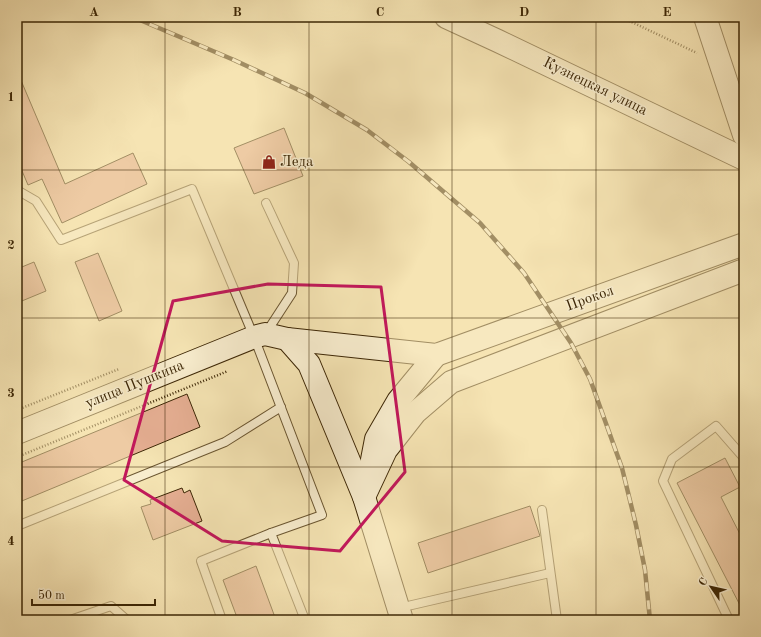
<svg xmlns="http://www.w3.org/2000/svg" width="761" height="637" viewBox="0 0 761 637" font-family="'Old Standard TT',serif">
<style>
.building{fill:#e5ae92;stroke:#3d2706}
.lines{fill:none;stroke-linecap:round;stroke-linejoin:round}
.lane-casing{stroke:#6b5631;stroke-width:10}
.secondary-casing{stroke:#3d2706;stroke-width:24}
.path{stroke:#3d2706;stroke-width:2.5;stroke-dasharray:1 2;stroke-linecap:butt}
.lane{stroke:#f8edce;stroke-width:8}
.secondary{stroke:#f8edce;stroke-width:22}
.rail-casing{stroke:#3d2706;stroke-width:4.5}
.rail{stroke:#f8edce;stroke-width:3;stroke-dasharray:9;stroke-linecap:butt}
.marked{fill:none;stroke:#c2185b;stroke-width:3;stroke-linejoin:round}
.grid{fill:none;stroke:#3d2706;stroke-width:1;stroke-opacity:0.55}
.labels{text-anchor:middle;dominant-baseline:central;stroke-width:3;stroke-linejoin:round;paint-order:stroke}
.street-label{font-size:15px;fill:#3d2706;stroke:#f8edce}
.poi-label{font-size:15px;fill:#3d2706;stroke:#f8edce;text-anchor:start}
.neatline{fill:none;stroke:#3d2706;stroke-width:1.5}
.grid-label{font-size:13px;text-anchor:middle;font-weight:bold;fill:#3d2706}
</style>
<rect width="100%" height="100%" fill="#f5e4b3"/>
<filter id="stains"><feTurbulence type="fractalNoise" baseFrequency=".005" numOctaves="4"/><feColorMatrix values="0 0 0 0 .2 0 0 0 0 .09 0 0 0 0 .02 0 0 0 .5 -.17"/></filter>
<radialGradient id="worn" r=".72"><stop offset=".6" stop-color="#630" stop-opacity="0"/><stop offset="1" stop-color="#630" stop-opacity=".3"/></radialGradient>
<g class="building">
<polygon points="17,71 65,184 133,153 147,184 62,223 42,179 28,185 17,159"/>
<polygon points="284,128 303,176 254,194 234,148"/>
<polygon points="98,253 122,311 99,321 75,262"/>
<polygon points="34,262 46,291 17,303 17,269"/>
<polygon points="187,394 200,427 17,503 17,464"/>
<polygon points="725,458 740,487 721,497 744,542 744,613 677,483"/>
<polygon points="182,488 184,493 190,490 202,521 153,540 141,507 151,504 150,500"/>
<polygon points="530,506 540,536 428,573 418,543"/>
<polygon points="256,566 276,620 238,620 223,580"/>
</g>
<g class="lines">
<defs>
<g id="lane">
<polyline points="17,190 36,201 61,240 192,189 254,337 322,515 271,533 305,620"/>
<polyline points="266,333 292,293 294,263 266,203"/>
<polyline points="542,510 557,620"/>
<polyline points="17,526 225,442 281,407"/>
<polyline points="399,608 550,573"/>
<polyline points="70,620 111,606 127,620"/>
<polyline points="222,620 201,561 271,533"/>
<polyline points="729,620 663,481 672,459 716,426 744,458"/>
</g>
<g id="secondary">
<polyline points="446,17 498,41 744,159"/>
<polyline points="705,17 744,135"/>
<polyline points="287,339 309,364 364,497 402,620"/>
<polyline points="17,433 254,337 265,334 287,339 436,355 744,244"/>
<polyline points="371,465 376,439 398,401 436,355"/>
<polyline points="364,497 386,450 415,413 451,382 744,270"/>
</g>
</defs>
<use href="#lane" class="lane-casing"/>
<use href="#secondary" class="secondary-casing"/>
<g class="path">
<polyline points="621,17 697,53"/>
<polyline points="17,410 119,369"/>
<polyline points="17,457 228,371"/>
</g>
<use href="#lane" class="lane"/>
<use href="#secondary" class="secondary"/>
<defs>
<polyline id="rail" points="133,17 234,60 305,93 367,130 409,162 480,223 524,273 571,343 590,379 622,468 636,525 645,570 650,620"/>
</defs>
<use href="#rail" class="rail-casing"/>
<use href="#rail" class="rail"/>
</g>
<path d="M0 0H761V637H0ZM268,284L381,287L405,472L340,551L222,541L124,480L173,301Z" fill="#f5e4b3" fill-opacity=".55" fill-rule="evenodd"/>
<path class="marked" d="M268,284L381,287L405,472L340,551L222,541L124,480L173,301Z"/>
<path class="grid" d="M165,17V620M309,17V620M452,17V620M596,17V620M17,170H744M17,318H744M17,467H744"/>
<defs>
<symbol id="shop-bare" viewBox="-9 -9 18 18"><path d="M-5-2.5h2.3a2.7 3.5 0 0 1 5.4 0H5L5.5 6h-11ZM-1.5-2.5h3a1.5 2.3 0 0 0-3 0Z" fill="#8f2418" stroke="#f8edce" stroke-width="2.5" paint-order="stroke"/></symbol>
</defs>
<g fill-rule="evenodd">
<use href="#shop-bare" x="259" y="152" width="20" height="20"/>
</g>
<g class="labels">
<g class="street-label">
<text transform="translate(595 87) rotate(26)">Кузнецкая улица</text>
<text transform="translate(590 299) rotate(-20)">Прокол</text>
<text transform="translate(135 385) rotate(-22)">улица Пушкина</text>
</g>
<g class="poi-label">
<text x="280" y="162">Леда</text>
</g>
</g>
<rect width="761" height="637" fill="none" stroke="#f5e4b3" stroke-width="44"/>
<g transform="translate(711 587) rotate(304)" stroke="#f8edce" stroke-width="3" paint-order="stroke">
<path d="M0-3L7 15L0 10L-7 15Z" fill="#3d2706"/>
<text y="-6" font-size="11" font-weight="bold" text-anchor="middle" fill="#3d2706">С</text>
</g>
<path d="M32 599v6h123v-6" fill="none" stroke="#3d2706" stroke-width="2"/>
<text x="38" y="599" font-size="12" fill="#3d2706" stroke="#f8edce" stroke-width="3" paint-order="stroke">50 m</text>
<rect x="22" y="22" width="717" height="593" class="neatline"/>
<g class="grid-label">
<text x="94" y="16">A</text>
<text x="237" y="16">B</text>
<text x="380" y="16">C</text>
<text x="524" y="16">D</text>
<text x="667" y="16">E</text>
<text x="11" y="101">1</text>
<text x="11" y="249">2</text>
<text x="11" y="397">3</text>
<text x="11" y="545">4</text>
</g>
<rect width="100%" height="100%" filter="url(#stains)"/>
<rect width="100%" height="100%" fill="url(#worn)"/>
</svg>
